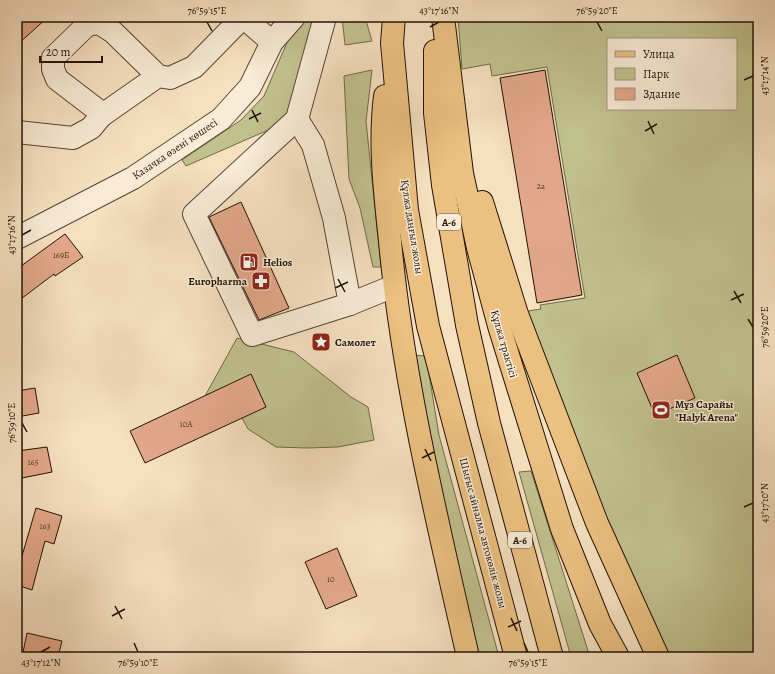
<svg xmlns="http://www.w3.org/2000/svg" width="775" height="674" viewBox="0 0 775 674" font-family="Alegreya,serif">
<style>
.green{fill:#c1c18e;stroke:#706a4a;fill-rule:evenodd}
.building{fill:#e3a88a;stroke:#201307}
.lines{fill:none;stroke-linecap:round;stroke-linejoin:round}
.minor-casing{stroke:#564635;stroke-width:24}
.major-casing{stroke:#201307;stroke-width:24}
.minor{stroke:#f9ebd6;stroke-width:22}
.major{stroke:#ebc080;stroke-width:22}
.ticks{fill:none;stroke:#201307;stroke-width:1.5}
.labels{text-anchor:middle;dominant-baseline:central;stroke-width:3;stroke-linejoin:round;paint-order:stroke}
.number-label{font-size:9px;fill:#513828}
.shield{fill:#f9ebd6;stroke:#615445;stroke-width:1}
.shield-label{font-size:10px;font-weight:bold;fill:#201307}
.street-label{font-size:11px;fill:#201307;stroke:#f9ebd6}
.poi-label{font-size:11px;font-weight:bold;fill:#201307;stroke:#f9ebd6;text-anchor:start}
.neatline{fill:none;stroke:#201307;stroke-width:1.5}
.ticks-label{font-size:10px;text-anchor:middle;fill:#201307}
</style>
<rect width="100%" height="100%" fill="#f6e0c0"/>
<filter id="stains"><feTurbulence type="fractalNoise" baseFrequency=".005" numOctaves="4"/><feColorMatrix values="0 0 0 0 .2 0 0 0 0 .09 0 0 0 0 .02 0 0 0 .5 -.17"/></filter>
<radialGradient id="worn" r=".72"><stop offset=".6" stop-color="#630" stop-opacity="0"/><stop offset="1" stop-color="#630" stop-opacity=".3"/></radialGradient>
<g class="green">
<polygon points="342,17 365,17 372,41 345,45"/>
<path d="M458,17H758V657H670L600,508L528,311L541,309L540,305L585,298L547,67L492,76L490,64L462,69ZM608,39H736V109H608Z"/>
<polygon points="314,18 288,113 282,124 186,166 182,160 241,120 264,96 295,24"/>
<polygon points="372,70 366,121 381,267 373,267 360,208 349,179 344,76"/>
<polygon points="237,338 294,352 351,397 368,407 374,440 338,447 307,448 276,447 248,429 242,418 205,396"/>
<polygon points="412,355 426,356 439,435 499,657 478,657"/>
<polygon points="531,471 590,657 571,657 519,472"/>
</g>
<g class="building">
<polygon points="17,17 48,17 17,45"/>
<polygon points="545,70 582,295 537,303 500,78"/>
<polygon points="241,202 289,308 259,320 209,217"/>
<polygon points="65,234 83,257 55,276 54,274 17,302 17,269"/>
<polygon points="677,355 695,398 655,415 637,373"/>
<polygon points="251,374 266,407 145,463 130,431"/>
<polygon points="35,388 39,413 17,417 17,391"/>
<polygon points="47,447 52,472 17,479 17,451"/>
<polygon points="36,508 62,516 54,544 45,541 32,590 17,585 17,555 22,556"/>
<polygon points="337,548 357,596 326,609 305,562"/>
<polygon points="27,633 62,641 58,657 22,657"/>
</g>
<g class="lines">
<defs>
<g id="minor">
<polyline points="243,17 272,42"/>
<polyline points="325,17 297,119 194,214 252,335 350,304 394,286"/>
<polyline points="101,116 158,76"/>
<polyline points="297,119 313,145 334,218 350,304"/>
<polyline points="17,132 73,138 91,128 101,116 100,112 57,79 53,69 53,58 87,25 99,23 113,32 158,76 170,78 194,67 243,17"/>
<polyline points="17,238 133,178 221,119 250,87 272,42 294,17"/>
</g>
<g id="major">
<polyline points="394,17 392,43 407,210 428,326 516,657"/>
<polyline points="443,17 462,173 478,248 499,326 562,529 600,624 618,657"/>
<polyline points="435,51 435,113 443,185 467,325 489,423 552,657"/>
<path d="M385,96C379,144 385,193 390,241C403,382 437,519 468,657"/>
<polyline points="482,202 517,314 597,523 658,657"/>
</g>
</defs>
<use href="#minor" class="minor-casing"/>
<use href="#major" class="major-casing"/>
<use href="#minor" class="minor"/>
<use href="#major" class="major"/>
</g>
<path class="ticks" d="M207,22L212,31M597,22L602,31M430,27L439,22M744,80L753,76M252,110L258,122M249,119L261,113M648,121L654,134M645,131L657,124M22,235L31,230M338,279L345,292M335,288L348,282M734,291L741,303M731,300L744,294M748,319L753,327M22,423L27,432M425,449L431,461M422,458L434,452M744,507L753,503M115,606L122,619M112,616L125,609M511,618L517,631M508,627L521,621M134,643L138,652M524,643L528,652M41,652L50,647"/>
<defs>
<symbol id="fuel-square" viewBox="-11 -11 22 22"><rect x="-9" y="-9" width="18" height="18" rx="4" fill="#8f2418" stroke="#f9ebd6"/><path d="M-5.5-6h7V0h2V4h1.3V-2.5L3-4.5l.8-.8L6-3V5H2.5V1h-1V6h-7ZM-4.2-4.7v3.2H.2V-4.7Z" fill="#fff"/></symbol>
<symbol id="pharmacy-square" viewBox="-11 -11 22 22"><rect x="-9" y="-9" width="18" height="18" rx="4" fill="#8f2418" stroke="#f9ebd6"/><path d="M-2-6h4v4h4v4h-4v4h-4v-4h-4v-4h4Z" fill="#fff"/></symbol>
<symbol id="sight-square" viewBox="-11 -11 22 22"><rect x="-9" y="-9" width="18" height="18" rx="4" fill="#8f2418" stroke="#f9ebd6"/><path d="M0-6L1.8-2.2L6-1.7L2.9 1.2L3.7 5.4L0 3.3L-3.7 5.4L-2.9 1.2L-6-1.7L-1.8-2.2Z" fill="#fff"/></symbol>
<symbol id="stadium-square" viewBox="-11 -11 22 22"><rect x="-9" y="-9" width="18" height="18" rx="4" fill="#8f2418" stroke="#f9ebd6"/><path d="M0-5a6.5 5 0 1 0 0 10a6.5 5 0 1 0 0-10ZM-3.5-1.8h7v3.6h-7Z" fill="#fff"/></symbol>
</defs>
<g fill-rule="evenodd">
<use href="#fuel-square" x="238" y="251" width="22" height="22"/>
<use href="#pharmacy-square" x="250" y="270" width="22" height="22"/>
<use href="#sight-square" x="310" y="331" width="22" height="22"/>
<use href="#stadium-square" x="650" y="399" width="22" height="22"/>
</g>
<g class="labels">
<g class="number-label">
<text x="541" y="186">2а</text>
<text x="61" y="255">169Б</text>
<text x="186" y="424">10А</text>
<text x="33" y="462">165</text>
<text x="45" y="526">163</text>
<text x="331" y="579">10</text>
</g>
<g class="shield">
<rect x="437" y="214" width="24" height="16" rx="3"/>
<rect x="508" y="532" width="24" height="16" rx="3"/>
</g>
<g class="shield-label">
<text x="449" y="222">A-6</text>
<text x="520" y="540">A-6</text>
</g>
<g class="street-label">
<text transform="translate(175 149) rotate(-34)">Казачка өзені көшесі</text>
<text transform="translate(412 227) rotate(81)">Құлжа даңғыл жолы</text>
<text transform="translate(504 344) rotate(74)">Құлжа трактісі</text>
<text transform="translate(483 533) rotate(75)">Шығыс айналма автокөлік жолы</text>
</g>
<g class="poi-label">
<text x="263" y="262">Helios</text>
<text x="247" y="281" text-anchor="end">Europharma</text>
<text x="335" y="342">Самолет</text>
<text x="675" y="404">Мұз Сарайы<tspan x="675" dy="13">"Halyk Arena"</tspan></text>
</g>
</g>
<rect width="775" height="674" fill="none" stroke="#f6e0c0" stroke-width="44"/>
<rect x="607" y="38" width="130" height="72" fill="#f9ebd6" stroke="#a29583"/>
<rect x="615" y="51" width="20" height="6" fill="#ebc080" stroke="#a29583"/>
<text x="643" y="58" font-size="12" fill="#201307">Улица</text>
<rect x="615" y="68" width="20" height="12" fill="#c1c18e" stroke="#a29583"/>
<text x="643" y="78" font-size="12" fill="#201307">Парк</text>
<rect x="615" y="88" width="20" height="12" fill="#e3a88a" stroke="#a29583"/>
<text x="643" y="98" font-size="12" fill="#201307">Здание</text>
<path d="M40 56v6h62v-6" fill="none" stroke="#201307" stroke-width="2"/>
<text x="46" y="56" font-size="12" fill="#201307" stroke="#f9ebd6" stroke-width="3" paint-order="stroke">20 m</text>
<rect x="22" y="22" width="731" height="630" class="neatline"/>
<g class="ticks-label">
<text x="207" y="14">76°59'15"E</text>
<text x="439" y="14">43°17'16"N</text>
<text x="597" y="14">76°59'20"E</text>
<text transform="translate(764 76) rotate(-90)" y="4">43°17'14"N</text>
<text transform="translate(11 235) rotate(-90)" y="4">43°17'16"N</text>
<text transform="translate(764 327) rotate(-90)" y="4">76°59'20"E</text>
<text transform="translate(11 423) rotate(-90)" y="4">76°59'10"E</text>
<text transform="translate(764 503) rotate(-90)" y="4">43°17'10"N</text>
<text x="41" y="666">43°17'12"N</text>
<text x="138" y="666">76°59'10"E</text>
<text x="528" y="666">76°59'15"E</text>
</g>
<rect width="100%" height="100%" filter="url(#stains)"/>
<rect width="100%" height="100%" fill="url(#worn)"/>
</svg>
